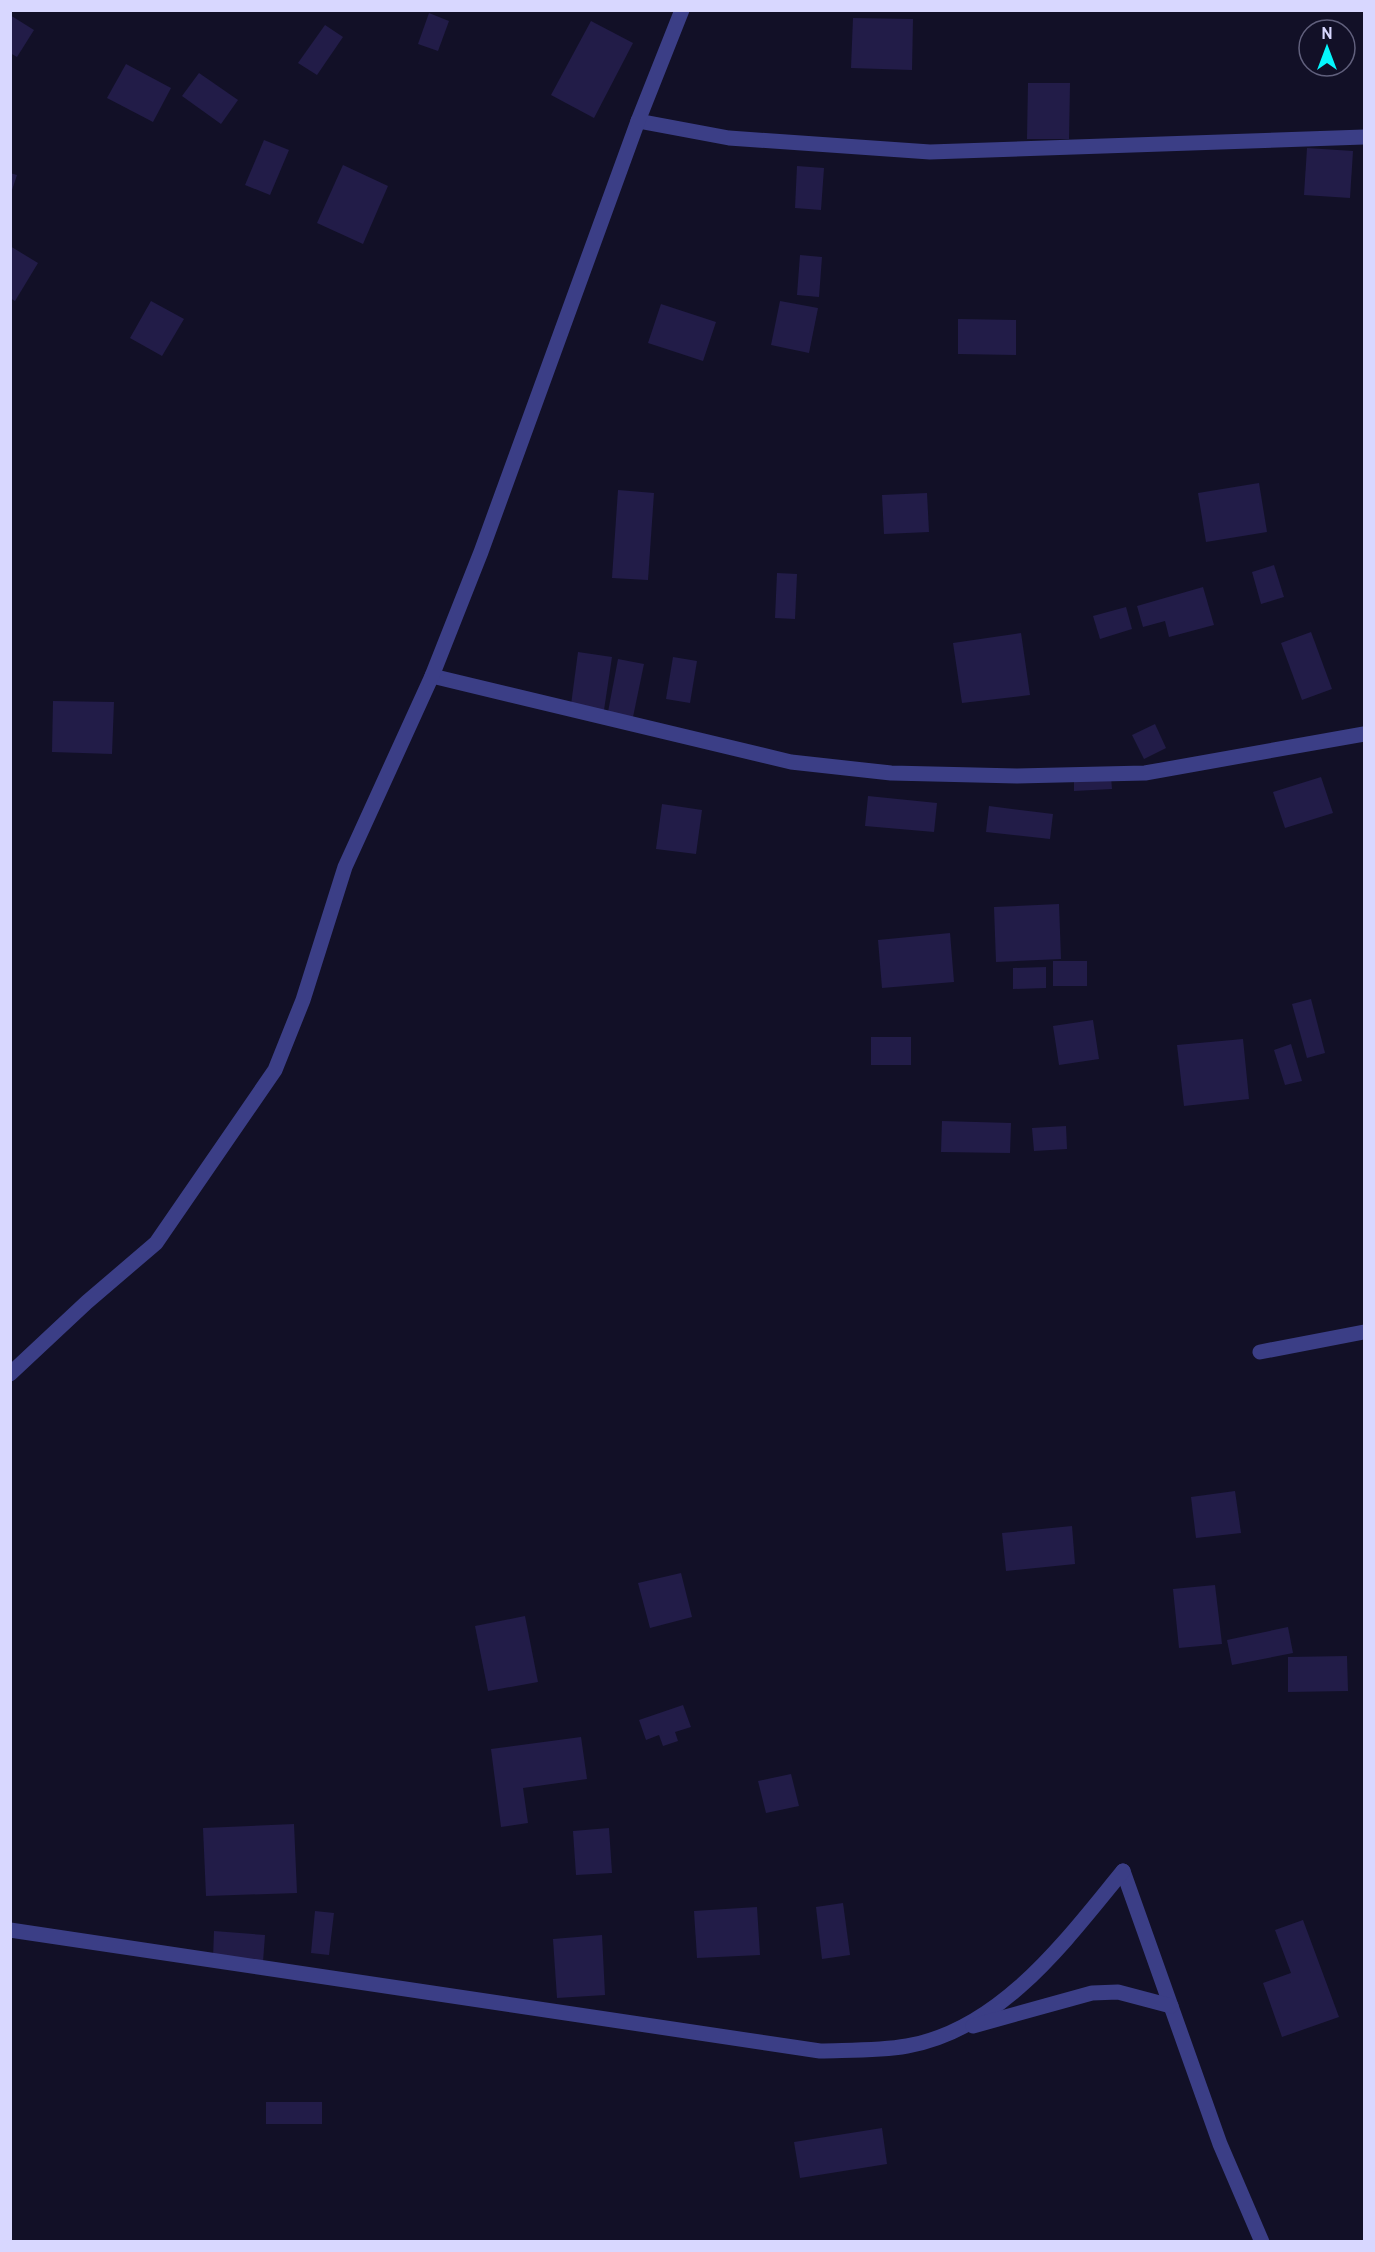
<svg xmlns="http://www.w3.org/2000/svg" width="1375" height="2252" viewBox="0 0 1375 2252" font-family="Overpass,sans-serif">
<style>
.building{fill:#221c48}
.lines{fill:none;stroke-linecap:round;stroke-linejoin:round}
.minor{stroke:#3b3e86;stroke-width:15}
</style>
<rect width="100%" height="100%" fill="#121027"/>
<g class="building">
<polygon points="429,13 449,21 438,51 418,44"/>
<polygon points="10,15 34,30 17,57 10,53"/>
<polygon points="853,18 913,19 912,70 851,68"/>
<polygon points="591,21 633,43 594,118 551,95"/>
<polygon points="325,25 343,37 317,75 298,63"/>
<polygon points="126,64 171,88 153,122 107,98"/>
<polygon points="199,73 238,100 221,124 182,96"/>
<polygon points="1028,83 1070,83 1069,139 1027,139"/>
<polygon points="264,140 289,150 270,195 245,185"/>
<polygon points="1307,148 1353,151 1350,198 1304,195"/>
<polygon points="343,165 388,186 363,244 317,223"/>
<polygon points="797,166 824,168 821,210 795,208"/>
<polygon points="10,173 17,175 11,193 10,193"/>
<polygon points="10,246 38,263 15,301 10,298"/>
<polygon points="800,255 822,257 819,297 797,295"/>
<polygon points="151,301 184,319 162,356 130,338"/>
<polygon points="780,301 818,308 809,353 771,345"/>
<polygon points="661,304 716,322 703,361 648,343"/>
<polygon points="958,319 1016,320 1016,355 958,354"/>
<polygon points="1259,483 1267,532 1206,542 1198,493"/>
<polygon points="618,490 654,493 648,580 612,578"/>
<polygon points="927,493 929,532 884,534 882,495"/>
<polygon points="1274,565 1284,597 1261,604 1252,572"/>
<polygon points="777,573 797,574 795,619 775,618"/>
<polygon points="1203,587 1214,625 1169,637 1165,621 1143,627 1137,606"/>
<polygon points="1126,607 1132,629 1100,639 1093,616"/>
<polygon points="1311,632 1332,689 1302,700 1281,643"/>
<polygon points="1021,633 1030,695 962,703 953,643"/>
<polygon points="578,652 612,657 604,710 571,705"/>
<polygon points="673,657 697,661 690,703 666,699"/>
<polygon points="618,659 644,664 633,717 608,712"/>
<polygon points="53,701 114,702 112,754 52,752"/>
<polygon points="1155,724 1166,748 1144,759 1132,735"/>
<polygon points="1111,777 1112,789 1074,791 1074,779"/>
<polygon points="1321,777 1333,813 1285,828 1273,792"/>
<polygon points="868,796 937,803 934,832 865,826"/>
<polygon points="662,804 702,810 696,854 656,849"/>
<polygon points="989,806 1053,814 1050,839 986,832"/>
<polygon points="1059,904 1061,959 996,962 994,907"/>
<polygon points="950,933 954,982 882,988 878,940"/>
<rect x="1053" y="961" width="34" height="25"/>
<polygon points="1046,967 1046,988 1013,989 1013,968"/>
<polygon points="1311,999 1325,1053 1307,1058 1292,1004"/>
<polygon points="1093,1020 1099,1059 1059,1065 1053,1026"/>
<rect x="871" y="1037" width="40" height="28"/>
<polygon points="1243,1039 1249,1099 1184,1106 1177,1045"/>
<polygon points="1291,1044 1302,1081 1285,1085 1274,1050"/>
<polygon points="942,1121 1011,1123 1010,1153 941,1152"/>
<polygon points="1066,1126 1067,1149 1034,1151 1032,1128"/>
<polygon points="1235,1491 1241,1533 1196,1538 1191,1497"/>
<polygon points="1072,1526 1075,1564 1006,1571 1002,1533"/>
<polygon points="681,1573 692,1617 650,1628 638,1583"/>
<polygon points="1215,1585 1222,1644 1179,1648 1173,1589"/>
<polygon points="525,1616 538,1682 488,1691 475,1626"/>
<polygon points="1288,1627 1293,1653 1232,1665 1227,1640"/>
<polygon points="1347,1656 1348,1691 1288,1692 1288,1657"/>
<polygon points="683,1705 691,1727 675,1732 678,1741 663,1746 659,1735 646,1740 639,1720"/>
<polygon points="581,1737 587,1779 523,1788 528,1823 501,1827 491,1749"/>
<polygon points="791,1774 799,1806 766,1813 758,1781"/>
<polygon points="294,1824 297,1893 206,1896 203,1828"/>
<polygon points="609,1828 612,1873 576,1875 573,1831"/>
<polygon points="843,1903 850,1955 822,1959 816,1907"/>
<polygon points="757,1907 760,1955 697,1958 694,1911"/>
<polygon points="315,1911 334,1913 329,1955 311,1953"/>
<polygon points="1303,1920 1339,2017 1282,2037 1263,1983 1291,1973 1275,1930"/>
<polygon points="214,1931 265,1935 263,1962 213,1959"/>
<polygon points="602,1935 605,1995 557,1998 553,1939"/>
<rect x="266" y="2102" width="56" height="22"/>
<polygon points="882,2128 887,2164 800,2178 794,2142"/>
</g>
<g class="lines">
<g class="minor">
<polyline points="638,121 729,138 930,152 1364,137"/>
<polyline points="432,676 791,762 891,773 1017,776 1145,773 1364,734"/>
<polyline points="1260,1352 1364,1332"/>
<polyline points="10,1374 87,1302 156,1243 275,1070 303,1000 345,867 432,676 481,552 638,121 682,10"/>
<polyline points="1123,1871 1220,2144 1262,2242"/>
<path d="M10,1930L820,2051C848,2050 879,2051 907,2046C1001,2030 1067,1939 1123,1871"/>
<polyline points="973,2026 1092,1993 1118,1992 1171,2006"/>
</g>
</g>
<rect width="1375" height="2252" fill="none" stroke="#d8d7ff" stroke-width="24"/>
<g transform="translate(1327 48)"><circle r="28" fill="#121027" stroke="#61607d" stroke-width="1.5"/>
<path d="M0-4.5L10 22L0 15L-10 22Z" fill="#05f6fc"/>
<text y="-9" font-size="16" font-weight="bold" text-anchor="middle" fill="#d8d7ff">N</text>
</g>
</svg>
